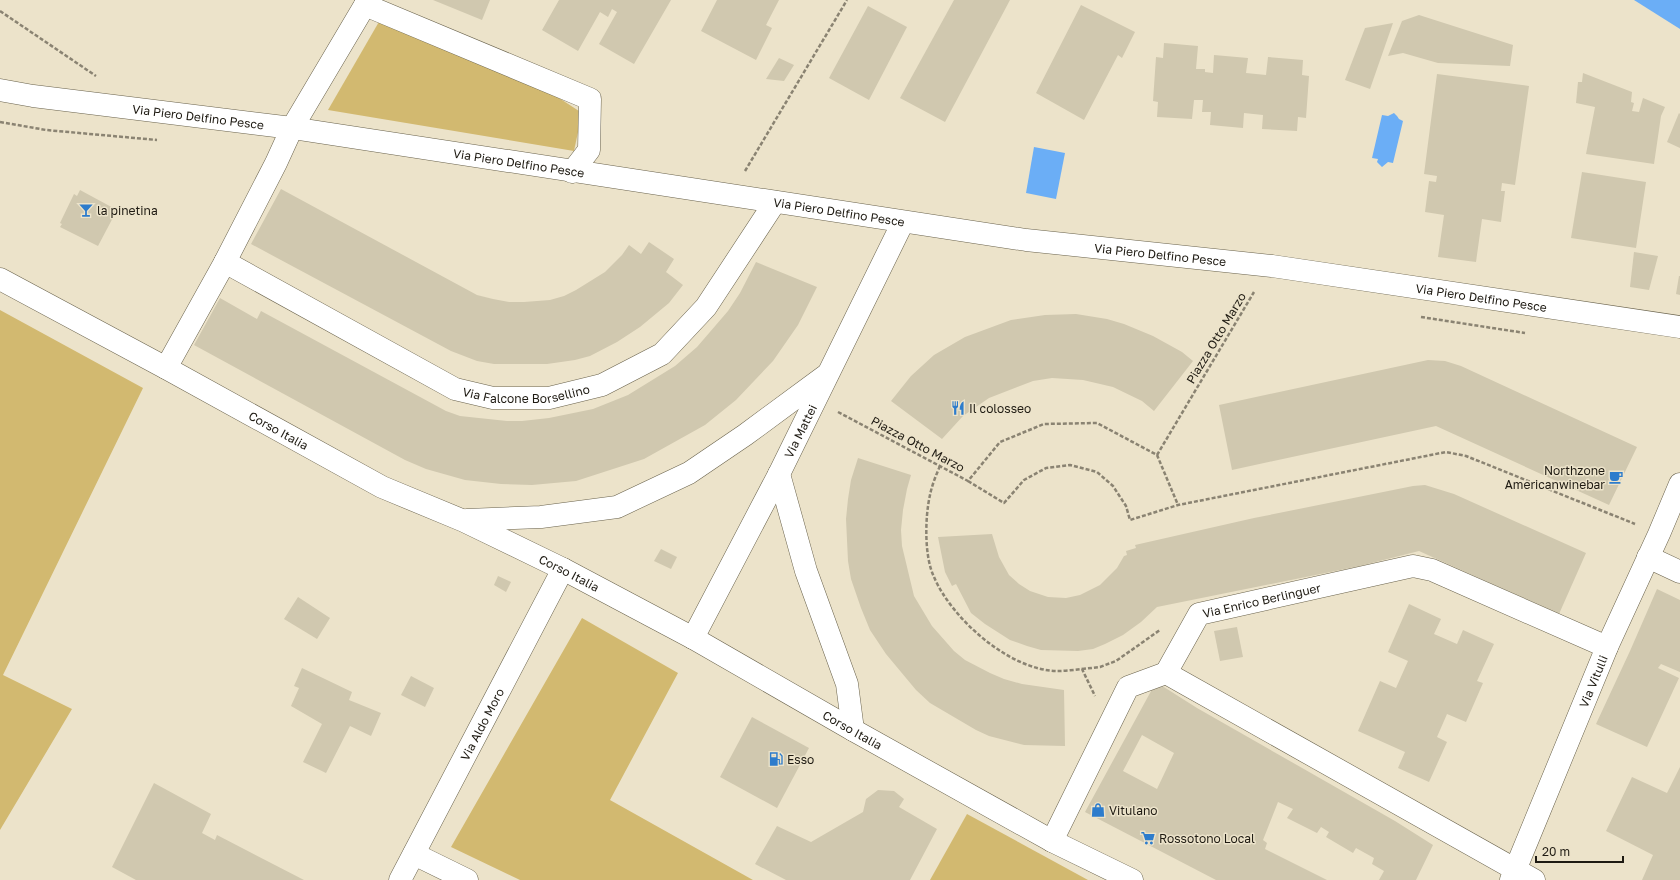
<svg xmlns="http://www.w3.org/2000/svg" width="1680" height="880" viewBox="0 0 1680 880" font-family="'Golos Text',sans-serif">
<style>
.green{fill:#d2b970}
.water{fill:#6baef6}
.building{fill:#d0c8af;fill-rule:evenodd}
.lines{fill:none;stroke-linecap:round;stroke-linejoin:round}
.street-casing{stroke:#69624c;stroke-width:23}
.secondary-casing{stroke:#69624c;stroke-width:23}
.path{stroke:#8a8372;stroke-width:2.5;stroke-dasharray:4 2;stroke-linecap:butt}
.street{stroke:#fff;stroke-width:22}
.secondary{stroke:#fff;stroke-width:22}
.labels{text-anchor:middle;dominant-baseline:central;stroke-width:3;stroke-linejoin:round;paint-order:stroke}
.street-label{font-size:12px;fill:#1e1a12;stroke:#ece3ca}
.poi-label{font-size:12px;fill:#1e1a12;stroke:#ece3ca;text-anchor:start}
</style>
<rect width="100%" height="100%" fill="#ece3ca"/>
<g class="green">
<polygon points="380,20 559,98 582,113 574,151 328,110"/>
<polygon points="0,310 143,388 3,675 72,709 0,830"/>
<polygon points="582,618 678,673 610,800 753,880 520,880 451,847"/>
<polygon points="967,814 1088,880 930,880"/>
</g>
<g class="water">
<polygon points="1634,0 1680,0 1680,29"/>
<polygon points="1394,113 1397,116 1399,119 1403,121 1393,163 1388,162 1382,167 1377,162 1378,159 1372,158 1382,115 1388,116"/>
<polygon points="1034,147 1065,153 1056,199 1026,193"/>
</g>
<g class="building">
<polygon points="433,0 490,0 482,20"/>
<polygon points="559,0 671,0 634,64 599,44 617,12 612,9 608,17 600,12 578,51 542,30"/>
<polygon points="717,0 779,0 766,25 772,28 756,60 701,31"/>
<polygon points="954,0 1010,0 945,122 900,98"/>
<polygon points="1081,5 1135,32 1122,58 1118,55 1084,120 1036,93"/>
<polygon points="868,6 907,27 869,100 829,78"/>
<polygon points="1419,15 1513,45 1510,66 1438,63 1403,53 1388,56 1402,21"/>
<polygon points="1393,23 1370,89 1345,80 1365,28"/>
<polygon points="1164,43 1198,46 1196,69 1205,69 1205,72 1213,73 1214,55 1248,58 1246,73 1266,75 1268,57 1303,60 1302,75 1309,76 1306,118 1298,117 1297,131 1262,129 1263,115 1244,113 1243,128 1210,125 1211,112 1202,112 1203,100 1194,100 1192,119 1157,117 1158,102 1153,101 1156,57 1163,58"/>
<polygon points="779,58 794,65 784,81 766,79"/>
<polygon points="1583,73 1632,92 1631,102 1634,103 1632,111 1639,112 1643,98 1665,107 1661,116 1654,164 1586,154 1595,107 1576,103 1578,82 1582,82"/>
<polygon points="1437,74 1529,86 1515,185 1502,183 1501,191 1505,191 1501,222 1482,219 1476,262 1438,257 1444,215 1425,212 1429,181 1436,182 1437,176 1424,174"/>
<polygon points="1679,113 1680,114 1680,148 1667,142"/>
<polygon points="1582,172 1646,182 1636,248 1571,238"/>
<polygon points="281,189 477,295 493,299 509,302 524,302 550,300 564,296 576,290 605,272 622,255 629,245 641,254 649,242 674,259 666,272 683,285 669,303 640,327 617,342 590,356 575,360 547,364 494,364 477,361 451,351 251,244"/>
<polygon points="80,190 117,210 98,246 60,227 62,224 60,223 74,194 77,196"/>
<polygon points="1634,252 1658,256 1649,290 1630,287"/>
<polygon points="756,262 817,287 798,325 773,361 736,400 705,425 644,459 576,481 532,485 501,484 465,480 426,469 405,460 194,345 220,298 257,319 261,311 446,411 460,416 507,421 522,421 549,418 593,409 628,395 675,366 697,347 728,311 740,293"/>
<polygon points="1679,276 1680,276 1680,295 1676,294"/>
<polygon points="1076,314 1107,319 1124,324 1153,336 1182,352 1193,361 1154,411 1142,401 1113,387 1083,380 1052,378 1033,381 989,398 963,416 942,439 891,401 911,376 934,355 965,337 1011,320 1045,315"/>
<polygon points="1428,360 1445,361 1461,366 1637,447 1609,505 1436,426 1232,470 1219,405"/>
<polygon points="858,458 911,475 907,489 903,510 901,530 902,546 914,596 932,626 954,651 965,660 990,673 1004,679 1022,684 1064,690 1065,746 1024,745 989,736 976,730 930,703 916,690 886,654 870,630 861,608 851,579 848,561 846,519 848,499 851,480"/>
<polygon points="1425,485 1454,494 1586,553 1559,614 1419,551 1360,566 1157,607 1141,622 1123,635 1105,644 1093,649 1078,651 1041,650 1027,646 1010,640 985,624 971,613 956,584 952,586 945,572 938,537 992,534 999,557 1009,575 1019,584 1030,591 1048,597 1066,598 1080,595 1100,585 1117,568 1124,556 1127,555 1126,551 1136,548 1135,545 1254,518 1413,486"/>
<polygon points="661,549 677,557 671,569 654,561"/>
<polygon points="498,576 511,582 506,592 494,585"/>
<polygon points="1657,589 1680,600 1680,672 1661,664 1658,668 1679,678 1647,747 1596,724 1630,651"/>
<polygon points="298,597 330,618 317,639 284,619"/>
<polygon points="1409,604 1441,619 1434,634 1457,644 1463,630 1494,644 1477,681 1483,683 1466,722 1447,714 1437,737 1447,742 1429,782 1398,768 1405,752 1358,731 1380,681 1396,688 1408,661 1388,652"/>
<polygon points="1237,627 1243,657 1220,661 1214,631"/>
<polygon points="302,668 352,692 349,700 381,713 371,736 350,726 326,773 303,762 322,724 291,706 299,688 294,686"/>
<polygon points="411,676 434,688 425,707 401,695"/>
<path d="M1156,682L1197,708L1395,821L1433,845L1416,880H1379L1384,871L1372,864L1374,858L1356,848L1353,853L1326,837L1329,832L1321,827L1317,833L1287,818L1293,809L1278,802L1263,840L1267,843L1265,849L1327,880H1216L1085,812ZM1142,735L1174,753L1157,789L1123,771Z"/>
<polygon points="752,717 809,748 777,808 720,777"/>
<polygon points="1680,767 1680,880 1642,880 1653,855 1606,831 1632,777 1667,793"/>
<polygon points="154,783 211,814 202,833 215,840 217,835 304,880 136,880 112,867"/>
<polygon points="878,790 894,791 904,799 899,807 937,829 910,880 786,880 755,864 777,826 811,842 863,812 866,799"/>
</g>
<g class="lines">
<defs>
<g id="street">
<polyline points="365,5 590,99 589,150 572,172"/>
<path id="s1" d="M225,262L455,389L493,398H549L602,385L662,354L706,307L775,202"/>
<path id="s2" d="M0,279L166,368L382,487L464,521L563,569L693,638L853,730L1052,841L1132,880"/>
<polyline points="166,368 225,262 276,163 292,128 368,0"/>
<polyline points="779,474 806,571 847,684 853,730"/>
<polyline points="467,520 541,517 617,507 689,473 745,435 825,376"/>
<polyline points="1648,557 1680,572"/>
<path id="s3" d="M693,638L779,474L903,222"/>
<polyline points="1052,841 1128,687 1166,673"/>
<polyline points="414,854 467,880"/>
<path id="s4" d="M400,880L563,569"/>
<path id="s5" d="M1511,880L1607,647L1659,534L1680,484"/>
<path id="s6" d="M1534,880L1166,673L1199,614L1413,566L1432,570L1607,647"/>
</g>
<g id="secondary">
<path id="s7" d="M0,90L33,96L292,128L1026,240L1272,266L1680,327"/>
</g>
</defs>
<use href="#street" class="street-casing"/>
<use href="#secondary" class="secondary-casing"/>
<g class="path">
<polyline points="0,11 96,76"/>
<polyline points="0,122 46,130 157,140"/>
<polyline points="745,171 847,0"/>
<polyline points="1421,317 1525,333"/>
<polyline points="838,412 968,481 1000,442 1044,424 1097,423 1157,455 1178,505"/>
<polyline points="1157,455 1254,292"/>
<path d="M940,466C936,475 932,485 930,495C925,517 924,556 934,577C952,619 1009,670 1057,671C1065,671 1074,670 1082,669L1095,696"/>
<polyline points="968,481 1004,503 1024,480 1046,468 1070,465 1097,472 1113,486 1126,506 1130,520 1178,505 1446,452 1466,456 1635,524"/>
<polyline points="1082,669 1100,667 1116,661 1160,630"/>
</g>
<use href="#street" class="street"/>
<use href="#secondary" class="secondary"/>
</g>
<defs>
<symbol id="bar-bare" viewBox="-9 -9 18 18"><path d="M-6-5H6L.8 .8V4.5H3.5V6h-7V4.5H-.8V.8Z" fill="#2d7ccc" stroke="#ece3ca" stroke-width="2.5" paint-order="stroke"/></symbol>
<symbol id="restaurant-bare" viewBox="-9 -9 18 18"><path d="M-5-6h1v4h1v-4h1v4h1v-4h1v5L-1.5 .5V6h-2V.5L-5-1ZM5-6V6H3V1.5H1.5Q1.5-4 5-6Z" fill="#2d7ccc" stroke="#ece3ca" stroke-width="2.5" paint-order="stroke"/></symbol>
<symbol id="cafe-bare" viewBox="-9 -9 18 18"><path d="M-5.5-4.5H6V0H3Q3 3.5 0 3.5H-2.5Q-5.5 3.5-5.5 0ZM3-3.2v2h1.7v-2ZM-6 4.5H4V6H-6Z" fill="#2d7ccc" stroke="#ece3ca" stroke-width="2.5" paint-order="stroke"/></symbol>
<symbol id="fuel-bare" viewBox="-9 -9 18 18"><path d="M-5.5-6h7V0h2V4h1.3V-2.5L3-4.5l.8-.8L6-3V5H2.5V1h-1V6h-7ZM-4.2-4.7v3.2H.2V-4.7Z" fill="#2d7ccc" stroke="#ece3ca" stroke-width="2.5" paint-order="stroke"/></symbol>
<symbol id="shop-bare" viewBox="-9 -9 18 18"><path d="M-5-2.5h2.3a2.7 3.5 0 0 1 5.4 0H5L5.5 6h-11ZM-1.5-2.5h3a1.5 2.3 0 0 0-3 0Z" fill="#2d7ccc" stroke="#ece3ca" stroke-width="2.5" paint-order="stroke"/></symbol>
<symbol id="supermarket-bare" viewBox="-9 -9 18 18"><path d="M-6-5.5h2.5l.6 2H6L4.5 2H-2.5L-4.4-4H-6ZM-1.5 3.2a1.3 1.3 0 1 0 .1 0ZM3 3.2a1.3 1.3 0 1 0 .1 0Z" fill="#2d7ccc" stroke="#ece3ca" stroke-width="2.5" paint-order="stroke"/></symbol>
</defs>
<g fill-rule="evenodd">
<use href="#bar-bare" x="76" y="200" width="20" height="20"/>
<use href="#restaurant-bare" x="948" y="398" width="20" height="20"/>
<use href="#cafe-bare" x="1606" y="467" width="20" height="20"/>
<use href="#fuel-bare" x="766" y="749" width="20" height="20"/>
<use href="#shop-bare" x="1088" y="800" width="20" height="20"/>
<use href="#supermarket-bare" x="1138" y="828" width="20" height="20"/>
</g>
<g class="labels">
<g class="street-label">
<text stroke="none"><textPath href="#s7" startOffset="200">Via Piero Delfino Pesce</textPath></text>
<text stroke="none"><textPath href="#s7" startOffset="524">Via Piero Delfino Pesce</textPath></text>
<text stroke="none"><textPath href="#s7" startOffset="848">Via Piero Delfino Pesce</textPath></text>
<text stroke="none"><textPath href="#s7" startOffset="1172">Via Piero Delfino Pesce</textPath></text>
<text stroke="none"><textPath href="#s7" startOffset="1496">Via Piero Delfino Pesce</textPath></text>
<text transform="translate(1216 338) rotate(-59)">Piazza Otto Marzo</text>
<text stroke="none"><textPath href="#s1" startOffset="335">Via Falcone Borsellino</textPath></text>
<text stroke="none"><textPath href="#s2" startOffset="317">Corso Italia</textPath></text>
<text stroke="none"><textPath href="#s3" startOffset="233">Via Mattei</textPath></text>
<text transform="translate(918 444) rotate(28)">Piazza Otto Marzo</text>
<text stroke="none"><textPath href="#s2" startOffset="641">Corso Italia</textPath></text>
<text stroke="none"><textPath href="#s6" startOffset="554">Via Enrico Berlinguer</textPath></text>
<text stroke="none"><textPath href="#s5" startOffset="215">Via Vitulli</textPath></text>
<text stroke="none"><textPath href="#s4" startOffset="176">Via Aldo Moro</textPath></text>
<text stroke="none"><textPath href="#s2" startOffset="965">Corso Italia</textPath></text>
</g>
<g class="poi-label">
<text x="97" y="210">la pinetina</text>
<text x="969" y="408">Il colosseo</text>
<text x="1605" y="470" text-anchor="end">Northzone<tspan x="1605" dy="14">Americanwinebar</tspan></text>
<text x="787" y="759">Esso</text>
<text x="1109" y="810">Vitulano</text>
<text x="1159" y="838">Rossotono Local</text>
</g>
</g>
<path d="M1536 856v6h87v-6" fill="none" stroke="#1e1a12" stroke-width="2"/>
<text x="1542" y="856" font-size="12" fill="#1e1a12" stroke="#ece3ca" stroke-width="3" paint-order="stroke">20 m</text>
</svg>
